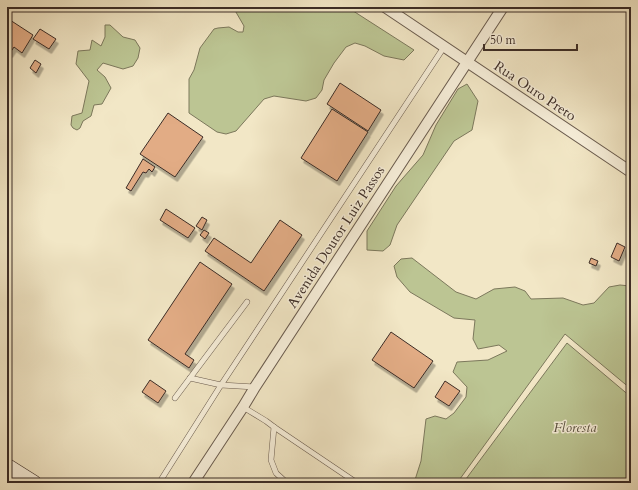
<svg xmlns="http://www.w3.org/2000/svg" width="638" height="490" viewBox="0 0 638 490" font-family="Cardo,serif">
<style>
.green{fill:#bcc593;stroke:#7c785c}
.building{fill:#e2ac85;stroke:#3b2c26;filter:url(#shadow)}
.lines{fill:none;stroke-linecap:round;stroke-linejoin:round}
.lane-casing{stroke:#695b4e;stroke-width:6}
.street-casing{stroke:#695b4e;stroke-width:12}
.secondary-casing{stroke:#3b2c26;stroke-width:16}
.lane{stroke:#f7efda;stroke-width:5}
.street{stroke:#f7efda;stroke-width:10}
.secondary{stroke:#f7efda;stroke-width:15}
.labels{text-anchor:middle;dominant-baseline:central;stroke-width:3;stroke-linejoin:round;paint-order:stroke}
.street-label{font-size:14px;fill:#3b2c26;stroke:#f7efda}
.park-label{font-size:14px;font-style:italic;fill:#5b5241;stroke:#f7efda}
</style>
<defs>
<filter id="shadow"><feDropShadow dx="2.5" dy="4.5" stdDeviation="0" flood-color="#0004"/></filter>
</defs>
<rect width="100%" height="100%" fill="#f2e7c6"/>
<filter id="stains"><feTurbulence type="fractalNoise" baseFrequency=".005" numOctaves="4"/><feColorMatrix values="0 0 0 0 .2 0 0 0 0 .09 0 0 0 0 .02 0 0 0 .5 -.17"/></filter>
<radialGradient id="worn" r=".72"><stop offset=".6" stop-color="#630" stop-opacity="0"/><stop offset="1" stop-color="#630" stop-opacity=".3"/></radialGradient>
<g class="green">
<polygon points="233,7 256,7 260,11 265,7 347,7 414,50 404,60 384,56 365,46 355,43 346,47 334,63 324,80 322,90 316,98 306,101 274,96 264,99 236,131 226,134 217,132 189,113 189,79 194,70 200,48 214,29 218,28 229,27 238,32 243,32 244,26"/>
<polygon points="105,25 110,25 123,37 135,40 140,48 138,58 133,66 123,69 103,63 97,70 105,77 111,88 102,104 94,105 91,116 83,121 80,128 77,130 73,128 71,125 72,116 82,113 89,81 76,64 78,51 90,50 92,40 101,46 105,37"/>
<polygon points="467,84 478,101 472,130 454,141 397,225 390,245 383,251 367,250 367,231 396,186 423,155 436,125 458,89"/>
<polygon points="412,258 456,292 476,299 494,289 515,287 525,291 531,299 563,298 583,305 594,303 609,287 620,285 630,286 631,287 631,389 565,334 457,483 414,483 421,461 426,419 435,416 446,419 454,413 466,397 467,387 453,372 457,362 488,360 507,351 499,345 478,349 473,339 475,320 454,318 410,292 397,277 394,266 401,259"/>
<polygon points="567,343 631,397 631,483 463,483"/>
</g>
<g class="building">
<polygon points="10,20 33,35 22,53 14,47 10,53 7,51 7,25"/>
<polygon points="40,29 56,39 49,49 33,39"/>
<polygon points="35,60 41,64 36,73 30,68"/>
<polygon points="340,83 381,110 368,131 327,104"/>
<polygon points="332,109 368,132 337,181 301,158"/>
<polygon points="168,113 203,137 175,177 140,154"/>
<polygon points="143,159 155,167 152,172 149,169 146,173 143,172 131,191 126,188"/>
<polygon points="166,209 195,228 188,238 160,220"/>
<polygon points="202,217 207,220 202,230 196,226"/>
<polygon points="280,220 302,235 264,291 205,251 214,238 251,263"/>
<polygon points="204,230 209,233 205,239 200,235"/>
<polygon points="617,243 625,247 619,261 611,257"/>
<polygon points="591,258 598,261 596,266 589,263"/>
<polygon points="200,262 232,284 185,354 194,360 189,368 148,340"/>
<polygon points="391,332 433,361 414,388 372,360"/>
<polygon points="150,380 166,391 158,403 142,392"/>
<polygon points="445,381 460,391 449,406 435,397"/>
</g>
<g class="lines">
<defs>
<g id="lane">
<polyline points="190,378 221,385 255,387"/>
<polyline points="175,398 247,302"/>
<polyline points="243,407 266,421 274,427 357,483"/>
<polyline points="274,427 271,460 276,473 287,483"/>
<polyline points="159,483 221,385 444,47"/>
</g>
<g id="street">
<polyline points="385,7 631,172"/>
<polyline points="193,483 243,407 255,387 503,7"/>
</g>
<polyline id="secondary" points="7,466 34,483"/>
</defs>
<use href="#lane" class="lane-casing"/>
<use href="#street" class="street-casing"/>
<use href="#secondary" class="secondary-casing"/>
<use href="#lane" class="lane"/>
<use href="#street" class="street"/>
<use href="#secondary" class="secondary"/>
</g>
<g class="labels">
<g class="street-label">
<text transform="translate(535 91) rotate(34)">Rua Ouro Preto</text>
<text transform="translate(336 237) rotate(-57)">Avenida Doutor Luiz Passos</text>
</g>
<g class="park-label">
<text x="575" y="427">Floresta</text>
</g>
</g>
<rect width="638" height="490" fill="none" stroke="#f2e7c6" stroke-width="24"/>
<rect x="8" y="8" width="622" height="474" fill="none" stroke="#3b2c26" stroke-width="2"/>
<rect x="12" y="12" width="614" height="466" fill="none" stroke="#3b2c26"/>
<path d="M484 44v6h93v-6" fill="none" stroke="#3b2c26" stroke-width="2"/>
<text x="490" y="44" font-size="12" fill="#3b2c26" stroke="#f7efda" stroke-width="3" paint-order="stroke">50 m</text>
<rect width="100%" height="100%" filter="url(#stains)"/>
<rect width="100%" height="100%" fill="url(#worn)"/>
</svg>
